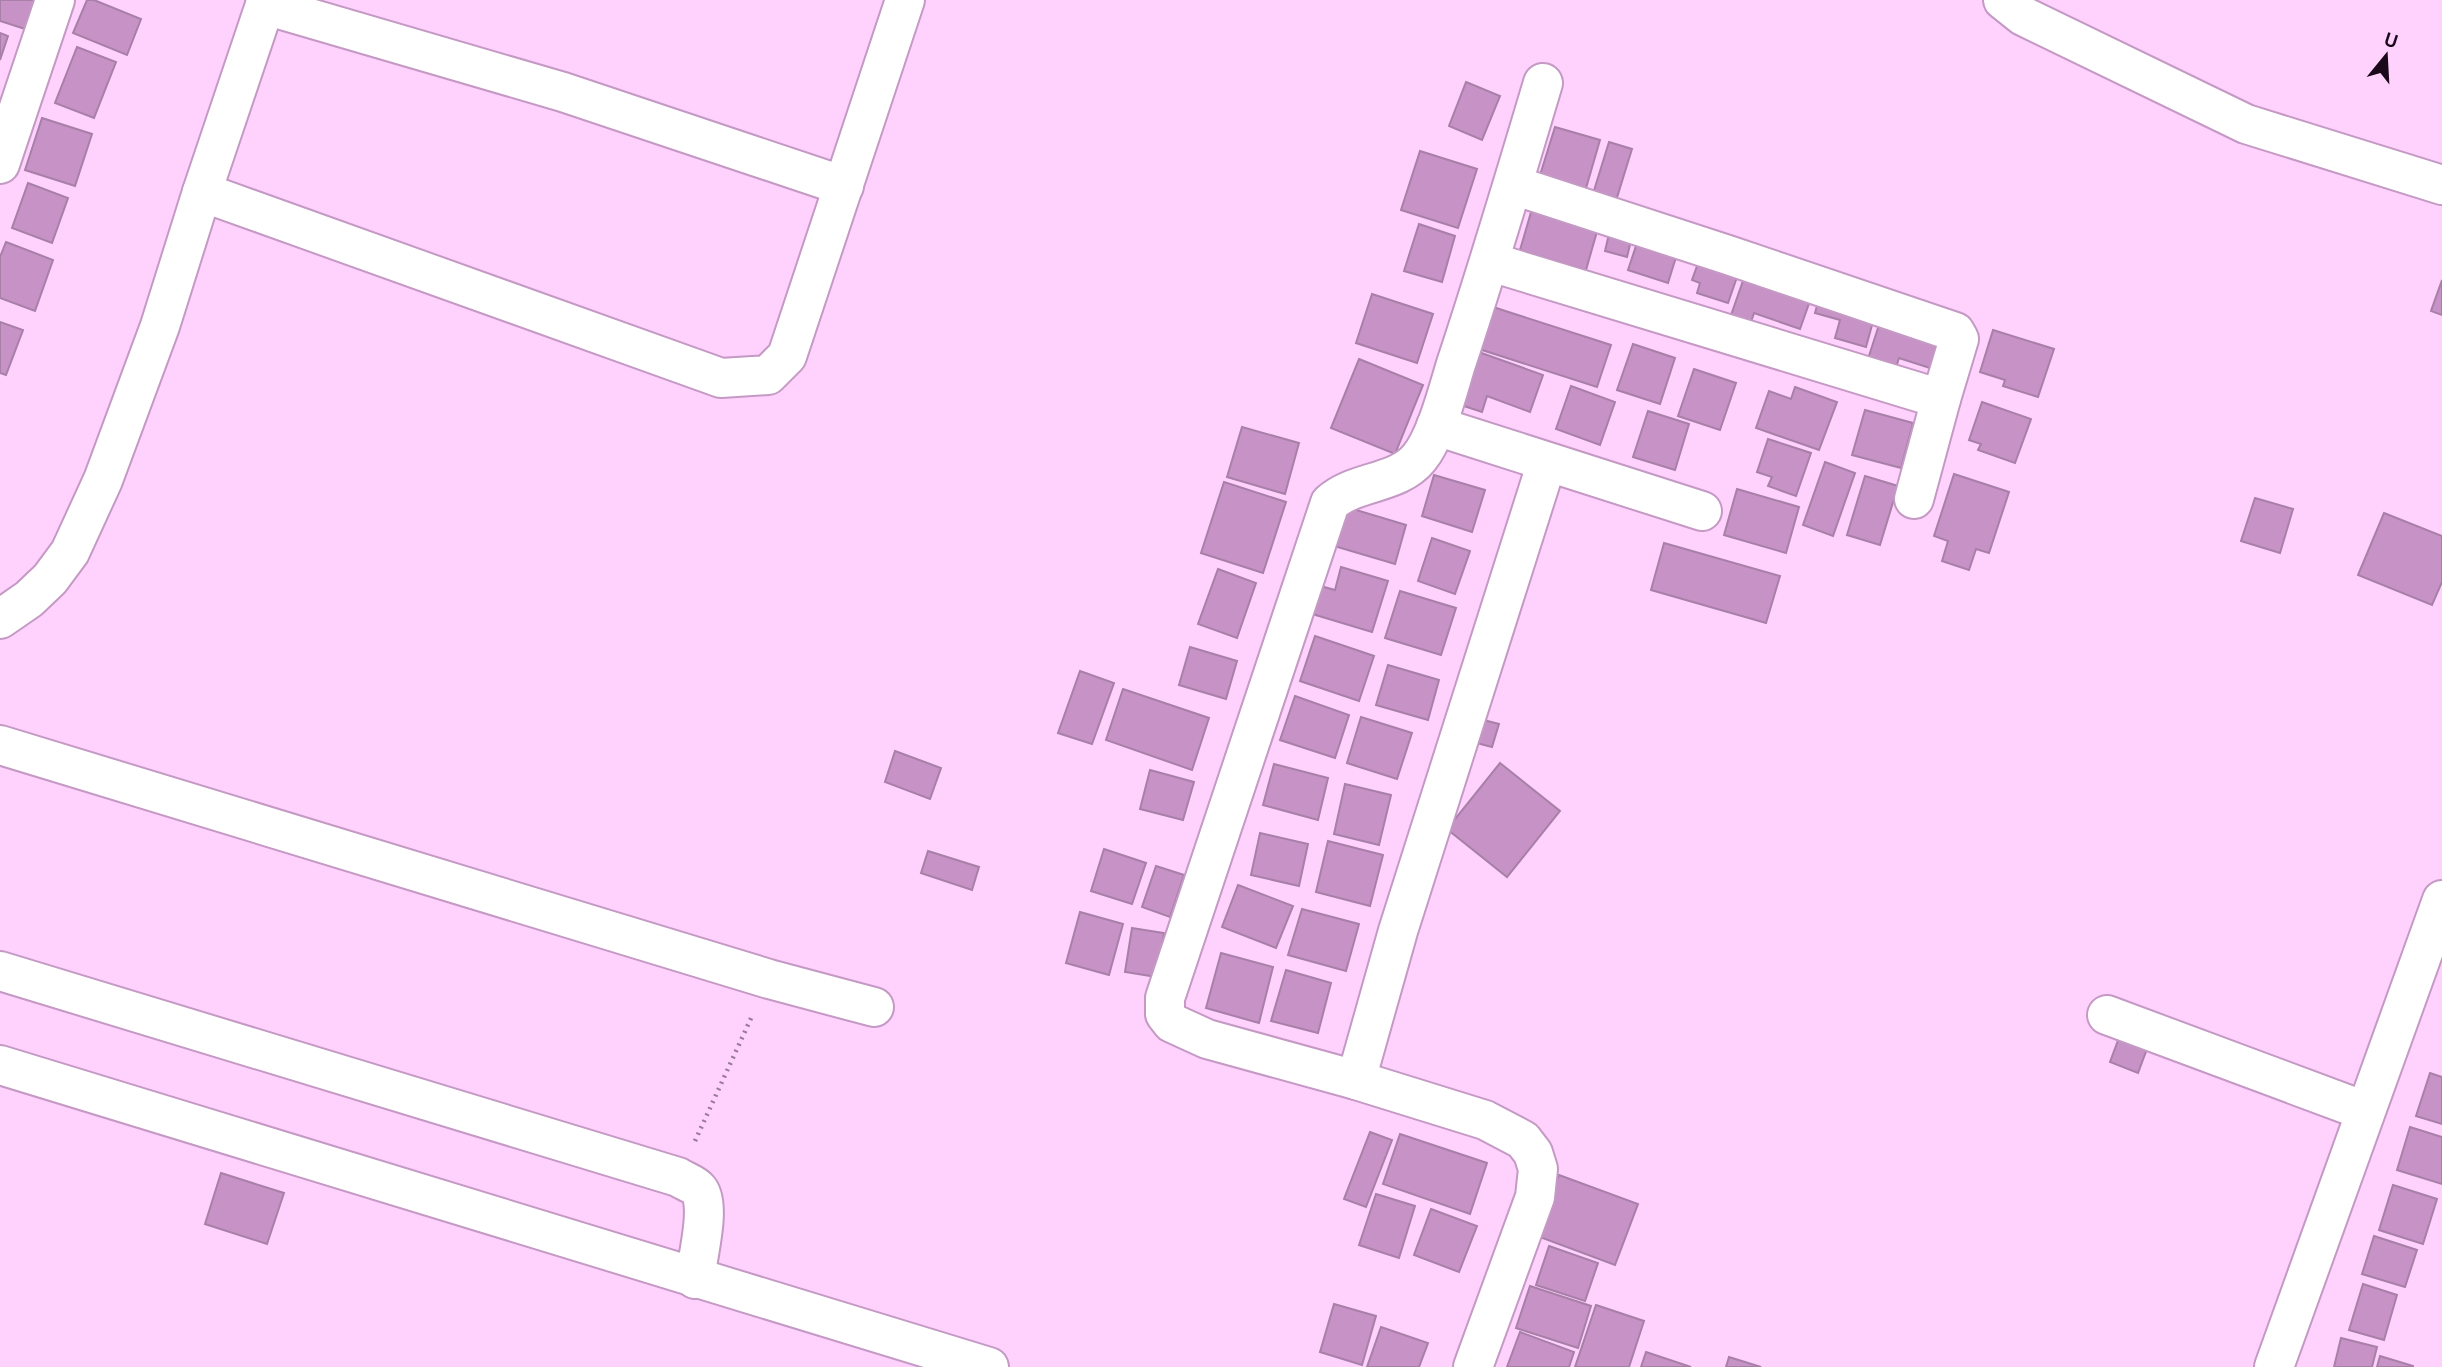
<svg xmlns="http://www.w3.org/2000/svg" width="2442" height="1367" viewBox="0 0 2442 1367" font-family="'Space Grotesk',sans-serif">
<style>
.building{fill:#c793c6;stroke:#a87fa8;stroke-width:2}
.lines{fill:none;stroke-linecap:round;stroke-linejoin:round}
.minor-casing{stroke:#c499c4;stroke-width:42}
.path{stroke:#997998;stroke-width:4.5;stroke-dasharray:2 5;stroke-linecap:butt}
.minor{stroke:#fff;stroke-width:38}
</style>
<rect width="100%" height="100%" fill="#ffd2fe"/>
<g class="building">
<polygon points="0,0 35,0 25,29 0,21"/>
<polygon points="87,0 94,0 141,19 127,55 73,33"/>
<polygon points="0,33 8,36 0,60"/>
<polygon points="77,47 116,62 94,118 55,103"/>
<polygon points="1466,82 1500,96 1482,140 1449,126"/>
<polygon points="42,118 92,134 75,186 25,170"/>
<polygon points="1555,127 1600,140 1582,202 1536,188"/>
<polygon points="1609,142 1632,149 1615,204 1592,197"/>
<polygon points="1420,151 1477,169 1458,228 1401,210"/>
<polygon points="28,183 68,198 52,243 12,228"/>
<polygon points="1536,195 1602,214 1586,270 1520,250"/>
<polygon points="1613,217 1635,224 1627,257 1605,251"/>
<polygon points="1419,224 1455,236 1442,282 1404,271"/>
<polygon points="1642,228 1681,241 1668,283 1628,270"/>
<polygon points="1706,241 1745,254 1728,303 1697,293 1700,283 1692,280"/>
<polygon points="6,242 53,260 35,311 0,298 0,257"/>
<polygon points="1752,255 1818,278 1800,329 1754,313 1749,328 1729,321"/>
<polygon points="1824,280 1880,296 1866,347 1835,338 1840,320 1815,313"/>
<polygon points="2442,280 2442,315 2431,311"/>
<polygon points="1372,294 1433,314 1417,363 1356,343"/>
<polygon points="1888,297 1953,318 1936,370 1899,358 1895,371 1867,362"/>
<polygon points="1493,307 1611,345 1597,387 1479,349"/>
<polygon points="0,322 23,330 6,375 0,373"/>
<polygon points="1993,330 2054,349 2038,397 2003,386 2005,380 1980,372"/>
<polygon points="1633,344 1675,358 1660,404 1617,390"/>
<polygon points="1473,350 1543,375 1530,412 1487,396 1482,412 1455,403"/>
<polygon points="1359,359 1423,385 1395,454 1331,428"/>
<polygon points="1694,369 1736,383 1720,430 1678,416"/>
<polygon points="1571,386 1615,402 1600,445 1556,429"/>
<polygon points="1795,387 1837,402 1819,450 1756,428 1769,391 1791,399"/>
<polygon points="1982,402 2031,419 2015,463 1978,450 1981,444 1969,440"/>
<polygon points="1865,410 1913,423 1901,468 1852,455"/>
<polygon points="1648,411 1689,424 1675,470 1633,457"/>
<polygon points="1242,427 1299,443 1285,494 1227,477"/>
<polygon points="1768,439 1811,453 1796,496 1768,486 1772,477 1757,472"/>
<polygon points="1825,462 1855,473 1833,536 1803,525"/>
<polygon points="1954,474 2009,492 1989,553 1976,549 1969,570 1942,561 1948,541 1934,536"/>
<polygon points="1434,475 1485,490 1472,532 1422,516"/>
<polygon points="1865,476 1898,486 1880,545 1847,535"/>
<polygon points="1224,482 1286,502 1263,573 1201,553"/>
<polygon points="1737,489 1799,507 1786,553 1724,535"/>
<polygon points="2255,498 2293,509 2280,553 2241,541"/>
<polygon points="1343,506 1406,525 1395,564 1331,545"/>
<polygon points="2384,513 2442,536 2442,582 2432,605 2358,575"/>
<polygon points="1432,538 1470,551 1455,594 1418,581"/>
<polygon points="1664,543 1780,576 1766,623 1651,590"/>
<polygon points="1341,567 1388,581 1372,632 1309,613 1317,585 1335,590"/>
<polygon points="1218,569 1256,583 1237,638 1198,624"/>
<polygon points="1400,591 1456,608 1441,655 1385,638"/>
<polygon points="1315,636 1374,656 1359,701 1300,681"/>
<polygon points="1190,647 1237,661 1226,699 1179,685"/>
<polygon points="1388,665 1439,680 1428,720 1376,705"/>
<polygon points="1080,671 1114,683 1092,744 1058,733"/>
<polygon points="1123,689 1209,718 1192,770 1106,740"/>
<polygon points="1295,696 1349,715 1335,758 1280,740"/>
<polygon points="1361,717 1412,733 1397,779 1347,763"/>
<polygon points="1476,718 1499,724 1492,747 1469,741"/>
<polygon points="895,751 941,768 930,799 885,782"/>
<polygon points="1500,763 1560,811 1507,877 1447,829"/>
<polygon points="1274,764 1328,778 1318,820 1263,805"/>
<polygon points="1150,770 1194,782 1183,820 1140,809"/>
<polygon points="1345,784 1391,795 1379,845 1334,834"/>
<polygon points="1260,833 1308,844 1299,886 1251,875"/>
<polygon points="1328,841 1383,855 1370,906 1316,892"/>
<polygon points="1104,849 1146,863 1132,904 1091,891"/>
<polygon points="928,851 979,867 972,890 921,873"/>
<polygon points="1156,866 1184,875 1170,917 1142,907"/>
<polygon points="1238,885 1293,906 1276,948 1222,927"/>
<polygon points="1302,909 1359,924 1346,971 1288,955"/>
<polygon points="1080,912 1123,924 1109,975 1066,963"/>
<polygon points="1132,928 1164,933 1157,977 1125,972"/>
<polygon points="1221,953 1273,967 1259,1023 1206,1008"/>
<polygon points="1286,970 1331,983 1318,1033 1271,1021"/>
<polygon points="2123,1027 2151,1038 2138,1073 2110,1062"/>
<polygon points="2430,1073 2442,1077 2442,1124 2416,1116"/>
<polygon points="2410,1127 2442,1137 2442,1184 2397,1170"/>
<polygon points="1370,1132 1392,1140 1366,1207 1344,1199"/>
<polygon points="1400,1134 1487,1163 1470,1214 1383,1184"/>
<polygon points="221,1173 284,1193 267,1244 205,1224"/>
<polygon points="1559,1175 1638,1204 1615,1265 1537,1236"/>
<polygon points="2393,1185 2437,1199 2423,1244 2379,1230"/>
<polygon points="1376,1194 1415,1206 1399,1258 1359,1245"/>
<polygon points="1431,1209 1477,1226 1459,1272 1414,1255"/>
<polygon points="2374,1236 2417,1250 2405,1287 2362,1274"/>
<polygon points="1549,1246 1598,1263 1585,1301 1536,1285"/>
<polygon points="2363,1284 2397,1295 2384,1340 2349,1330"/>
<polygon points="1530,1286 1591,1306 1578,1348 1516,1328"/>
<polygon points="1334,1304 1376,1316 1362,1365 1320,1352"/>
<polygon points="1596,1305 1644,1321 1629,1367 1575,1367"/>
<polygon points="1381,1327 1428,1343 1419,1367 1367,1367"/>
<polygon points="1520,1332 1574,1352 1569,1367 1507,1367"/>
<polygon points="2341,1338 2377,1347 2372,1367 2334,1367"/>
<polygon points="1646,1352 1691,1367 1641,1367"/>
<polygon points="2380,1356 2413,1366 2413,1367 2377,1367"/>
<polygon points="1729,1357 1761,1367 1726,1367"/>
</g>
<g class="lines">
<defs>
<g id="minor">
<polyline points="266,0 265,5 563,92 844,186"/>
<polyline points="2003,0 2023,16 2246,124 2442,185"/>
<polyline points="0,164 55,0"/>
<polyline points="1513,185 1728,255 1955,332 1959,339 1941,399"/>
<polyline points="202,192 721,378 768,375 787,356 905,0"/>
<polyline points="1491,262 1941,399 1914,499"/>
<polyline points="1436,426 1702,511"/>
<polyline points="0,619 29,599 50,579 70,552 103,480 160,326 202,192 265,5"/>
<polyline points="0,745 769,979 874,1007"/>
<path d="M0,971L678,1177C684,1181 694,1184 698,1189C712,1203 697,1259 695,1279"/>
<polyline points="2107,1015 2365,1111"/>
<polyline points="0,1065 989,1367"/>
<polyline points="1356,1080 1398,931 1547,462"/>
<path d="M1473,1367L1535,1197L1538,1169L1533,1153L1523,1140L1485,1120L1356,1080L1207,1039L1172,1023L1165,1014V998L1330,503C1355,480 1397,485 1419,458C1436,438 1448,390 1456,364C1487,271 1515,177 1543,83"/>
<polyline points="2274,1367 2442,900"/>
</g>
</defs>
<use href="#minor" class="minor-casing"/>
<polyline class="path" points="695,1141 752,1016"/>
<use href="#minor" class="minor"/>
</g>
<g transform="translate(2386 56) rotate(18)" stroke="#ffd2fe" stroke-width="5" paint-order="stroke">
<path d="M0-5L12 26L0 18L-12 26Z" fill="#190919"/>
<text y="-10" font-size="19" font-weight="bold" text-anchor="middle" fill="#190919">U</text>
</g>
</svg>
